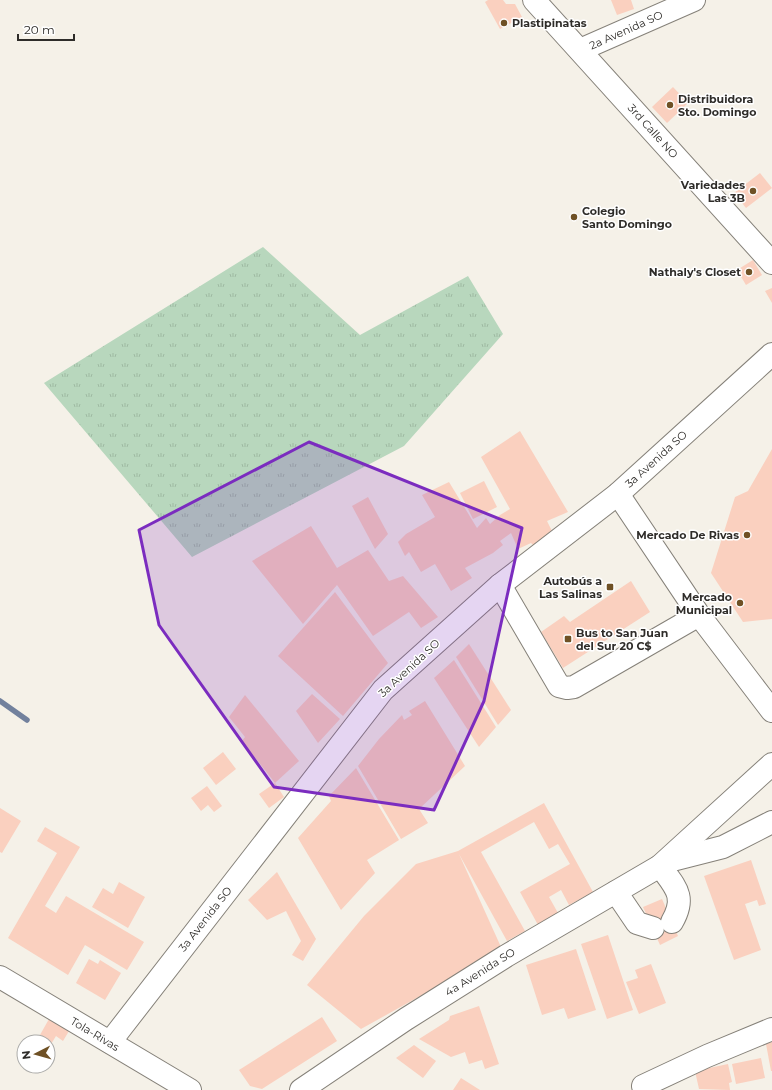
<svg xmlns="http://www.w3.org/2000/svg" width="772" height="1090" viewBox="0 0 772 1090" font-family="Montserrat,sans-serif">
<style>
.grass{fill:url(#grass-tufts)}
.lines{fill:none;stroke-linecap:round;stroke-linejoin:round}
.stream{stroke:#72819d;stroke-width:5.5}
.building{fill:#fad0bf}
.minor-casing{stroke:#858179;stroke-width:24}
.major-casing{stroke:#858179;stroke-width:24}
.minor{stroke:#fff;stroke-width:22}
.major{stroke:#fff;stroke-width:22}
.marked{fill:#7b2cbf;fill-opacity:0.2;stroke:#7b2cbf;stroke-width:3;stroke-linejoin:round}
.poi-dot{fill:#6f5125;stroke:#fff;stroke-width:1.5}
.labels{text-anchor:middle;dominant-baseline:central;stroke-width:3;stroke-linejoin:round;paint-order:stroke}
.poi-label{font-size:11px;font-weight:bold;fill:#2e2c29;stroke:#fff;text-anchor:end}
.street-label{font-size:11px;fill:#2e2c29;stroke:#fff}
</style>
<defs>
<pattern id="grass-tufts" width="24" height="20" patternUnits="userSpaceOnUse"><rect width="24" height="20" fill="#b8d7bd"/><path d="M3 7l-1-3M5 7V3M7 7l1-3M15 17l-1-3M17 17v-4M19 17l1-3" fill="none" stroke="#9eb9a2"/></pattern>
</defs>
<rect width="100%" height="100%" fill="#f5f1e8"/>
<polygon class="grass" points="263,247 360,335 468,276 503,334 404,446 192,557 44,383"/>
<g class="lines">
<polyline class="stream" points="0,701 27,720"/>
</g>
<g class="building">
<polygon points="488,0 503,0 506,4 515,4 522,17 500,29 485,2"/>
<polygon points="611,0 631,0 634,9 617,15"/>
<polygon points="673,87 688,103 667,123 652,107"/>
<polygon points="760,173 772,188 746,208 734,193"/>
<polygon points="753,260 762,275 746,285 737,270"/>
<polygon points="772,288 772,303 765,291"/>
<polygon points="520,431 568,512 547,521 552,531 533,545 531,543 518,549 511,533 500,541 503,545 493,553 465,568 472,578 451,591 435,564 421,572 409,552 405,556 398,542 406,534 435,517 422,495 449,482 477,528 486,518 490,524 500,515 510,509 481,457"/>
<polygon points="772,449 772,619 743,622 711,573 735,497 748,491"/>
<polygon points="484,481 497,507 473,519 460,493"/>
<polygon points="368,497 388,534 375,549 352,506"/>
<polygon points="311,526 337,568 368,550 389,581 403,576 438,617 421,628 409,612 373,636 337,585 303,624 252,561"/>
<polygon points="631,581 650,612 563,668 541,632 564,616 570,622"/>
<polygon points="335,592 388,663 343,716 278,656"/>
<polygon points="469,644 511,710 498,725 456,657"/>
<polygon points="454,660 496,727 479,747 434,678"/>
<polygon points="312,694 340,719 318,743 296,711"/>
<polygon points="245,695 299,761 275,783 284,797 269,808 259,794 275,783 242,741 245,737 229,717"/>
<polygon points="425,701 465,766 419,809 428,823 401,839 358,766 379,739 402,715 404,720 412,715 409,711"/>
<polygon points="223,752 236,769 216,785 203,768"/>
<polygon points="356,768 399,840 367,860 375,873 341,910 298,838 331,801 329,796"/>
<polygon points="207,786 222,806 214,812 208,805 201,811 191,798"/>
<polygon points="544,803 593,892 569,905 561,890 549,897 558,913 538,925 520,892 570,864 558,844 549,849 534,822 481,852 525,931 507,941 459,854 501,947 473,963 474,966 361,1029 307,985 364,916 416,864 458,851"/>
<polygon points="0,808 21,821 2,853 0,852"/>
<polygon points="45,827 80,847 45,906 56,913 66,896 144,942 127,970 85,945 68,975 8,938 57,853 37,841"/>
<polygon points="751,860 766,904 759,906 757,900 745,904 761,950 734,960 704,876"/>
<polygon points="277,872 316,939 303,961 292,955 301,941 286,911 267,920 248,900"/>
<polygon points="119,882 145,897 128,928 92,907 103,888 113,894"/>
<polygon points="662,899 678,936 660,945 643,907"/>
<polygon points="608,935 633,1010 607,1019 581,944"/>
<polygon points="576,949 596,1010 568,1019 564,1008 542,1015 526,965"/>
<polygon points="89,959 98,964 100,960 121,973 105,1000 76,983"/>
<polygon points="651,964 666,1003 639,1014 626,982 638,978 635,970"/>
<polygon points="479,1006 499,1064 485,1069 482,1060 469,1064 465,1052 451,1057 419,1039 449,1020 450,1016"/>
<polygon points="322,1017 337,1041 262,1089 250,1086 239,1070"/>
<polygon points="49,1019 69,1031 63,1041 56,1036 48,1049 48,1042 36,1042"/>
<polygon points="772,1042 772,1071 771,1071 766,1044"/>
<polygon points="414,1045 436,1061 423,1078 396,1058"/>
<polygon points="761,1058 765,1078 736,1084 732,1064"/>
<polygon points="728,1064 732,1082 729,1083 730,1090 699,1089 695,1071"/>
<polygon points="461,1078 480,1090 453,1090"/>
</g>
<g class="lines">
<defs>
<g id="minor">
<polyline points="534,0 772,263"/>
<polyline points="580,50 694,0"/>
<polyline points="618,494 699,615 772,711"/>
<polyline points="500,585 559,686 567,688 574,687 699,615"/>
<polyline points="668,861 723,847 772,822"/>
<path d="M660,866C675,887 687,896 672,922"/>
<polyline points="616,892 637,923 653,928"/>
<polyline points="110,1042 383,690 500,585 618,494 772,354"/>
<polyline points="643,1086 707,1056 772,1029"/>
<polyline points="301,1090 406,1019 506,956 660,866 772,764"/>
</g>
<polyline id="major" points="0,977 190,1090"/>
</defs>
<use href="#minor" class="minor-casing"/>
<use href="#major" class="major-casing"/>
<use href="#minor" class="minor"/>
<use href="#major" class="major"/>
</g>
<path class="marked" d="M309,442L522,528L484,701L434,810L274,787L159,625L139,530Z"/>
<g class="poi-dot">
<circle cx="504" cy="23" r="4"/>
<circle cx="670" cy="105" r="4"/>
<circle cx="753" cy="191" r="4"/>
<circle cx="574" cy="217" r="4"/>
<circle cx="749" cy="272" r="4"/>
<circle cx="747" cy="535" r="4"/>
<rect x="606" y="583" width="8" height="8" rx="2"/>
<circle cx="740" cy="603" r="4"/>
<rect x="564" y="635" width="8" height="8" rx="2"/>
</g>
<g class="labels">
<g class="poi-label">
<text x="512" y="23" text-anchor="start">Plastipinatas</text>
<text x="678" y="99" text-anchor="start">Distribuidora<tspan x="678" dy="13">Sto. Domingo</tspan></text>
<text x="745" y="185">Variedades<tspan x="745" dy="13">Las 3B</tspan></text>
<text x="582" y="211" text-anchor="start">Colegio<tspan x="582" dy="13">Santo Domingo</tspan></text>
<text x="741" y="272">Nathaly's Closet</text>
<text x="739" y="535">Mercado De Rivas</text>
<text x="602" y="581">Autobús a<tspan x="602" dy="13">Las Salinas</tspan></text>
<text x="732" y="597">Mercado<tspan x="732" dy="13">Municipal</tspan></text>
<text x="576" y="633" text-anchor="start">Bus to San Juan<tspan x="576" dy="13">del Sur 20 C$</tspan></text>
</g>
<g class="street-label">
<text transform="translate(626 30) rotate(-24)">2a Avenida SO</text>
<text transform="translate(653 131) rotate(48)">3rd Calle NO</text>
<text transform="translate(656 459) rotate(-42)">3a Avenida SO</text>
<text transform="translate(409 668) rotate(-43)">3a Avenida SO</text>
<text transform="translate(205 919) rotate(-52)">3a Avenida SO</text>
<text transform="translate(480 972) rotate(-32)">4a Avenida SO</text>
<text transform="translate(95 1034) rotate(31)">Tola-Rivas</text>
</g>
</g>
<g transform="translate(36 1054) rotate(264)"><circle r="19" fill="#ffffff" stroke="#ababa9"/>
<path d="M0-3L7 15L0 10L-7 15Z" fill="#6f5125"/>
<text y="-6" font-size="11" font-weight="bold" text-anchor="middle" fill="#2e2c29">N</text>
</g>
<path d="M18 34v6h56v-6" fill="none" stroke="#2e2c29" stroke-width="2"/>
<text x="24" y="34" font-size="12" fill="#2e2c29" stroke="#ffffff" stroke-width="3" paint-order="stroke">20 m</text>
</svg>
